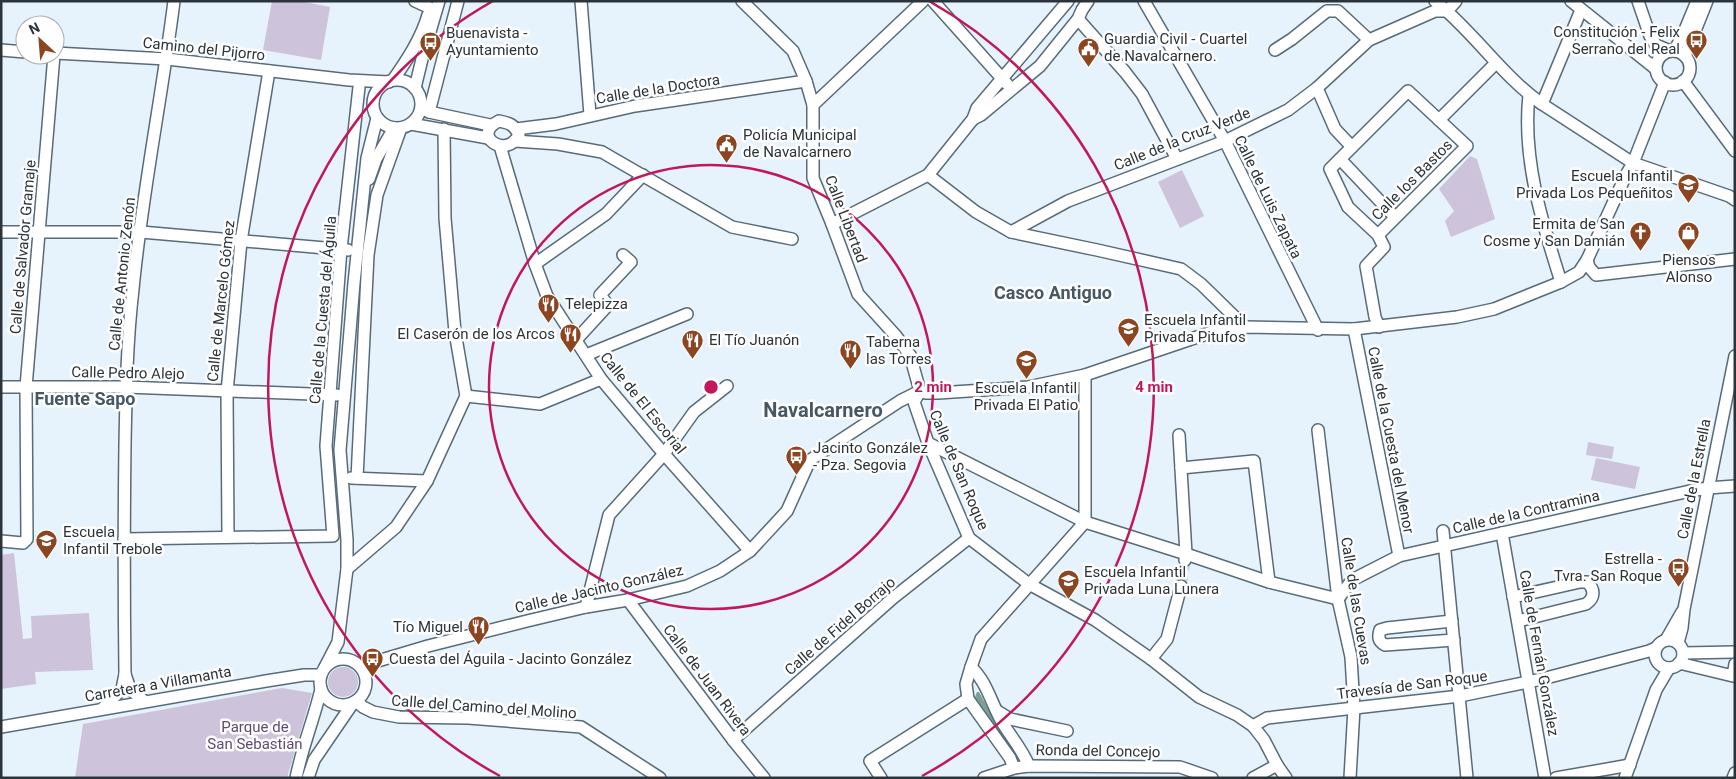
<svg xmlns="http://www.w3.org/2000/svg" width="1736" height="779" viewBox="0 0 1736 779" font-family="Roboto,sans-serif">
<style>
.green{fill:#cdc3da}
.water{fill:#7da095}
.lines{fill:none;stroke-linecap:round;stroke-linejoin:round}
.minor-tunnel{stroke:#c1cdd5;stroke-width:11;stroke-dasharray:11 5.5;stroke-linecap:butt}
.minor-casing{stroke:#586b79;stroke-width:14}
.minor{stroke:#fff;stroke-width:11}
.ring{fill:none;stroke:#c2185b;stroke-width:2.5}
.labels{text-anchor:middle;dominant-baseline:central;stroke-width:5;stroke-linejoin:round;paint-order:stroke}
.poi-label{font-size:15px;fill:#2b343a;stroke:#fefefe;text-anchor:start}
.street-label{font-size:15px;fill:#2b343a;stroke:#fefefe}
.park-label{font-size:15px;fill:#5f4a75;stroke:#fefefe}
.quarter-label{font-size:18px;font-weight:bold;fill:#465865;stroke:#fefefe}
.district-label{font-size:20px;font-weight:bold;fill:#465865;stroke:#fefefe}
.centre{fill:#c2185b;stroke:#fefefe;stroke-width:2.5}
.ring-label{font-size:15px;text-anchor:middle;font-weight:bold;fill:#c2185b;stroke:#fefefe;stroke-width:5;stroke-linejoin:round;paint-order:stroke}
</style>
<rect width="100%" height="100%" fill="#e6f3fc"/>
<g class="green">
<polygon points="272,1 300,1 330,7 321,60 263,50"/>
<polygon points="1470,156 1477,159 1495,219 1451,237 1445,221 1454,211 1439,189"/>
<polygon points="1182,170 1204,216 1180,228 1158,182"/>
<polygon points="1588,442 1614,447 1612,459 1586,455"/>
<polygon points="1596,458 1640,467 1635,489 1591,480"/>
<polygon points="14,553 23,639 32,638 31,616 89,613 93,670 35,672 36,684 1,689 1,555"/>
<circle cx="343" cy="682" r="15"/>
<polygon points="282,688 312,693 287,778 75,778 83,724"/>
</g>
<polygon class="water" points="977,692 979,692 996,723 1017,752 1017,754 1013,753 975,700 975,697"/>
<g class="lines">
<polyline class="minor-tunnel" points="1181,586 1185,560"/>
<defs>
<g id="minor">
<polyline points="415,1 430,8"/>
<polyline points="581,1 590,115"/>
<polyline points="742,1 793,51 806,81 813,105 813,178 832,224 858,294 896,336 910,355 920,391"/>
<polyline points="933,1 1007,84"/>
<polyline points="1144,1 1225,141 1318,330"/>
<path d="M1435,1C1474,32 1501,75 1542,104L1633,163L1729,196L1735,200"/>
<polyline points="1571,1 1656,69"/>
<polyline points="1638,1 1650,36 1656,45 1670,51"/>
<polyline points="1078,19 1125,72 1142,94 1177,159"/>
<polyline points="1,50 25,52"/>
<polyline points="1275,50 1292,39 1327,11 1338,11 1369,40"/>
<polyline points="1674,51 1682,37 1697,1"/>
<circle cx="1673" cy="68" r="17"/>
<polyline points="55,53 167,59 349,80 389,82"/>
<polyline points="1685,56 1707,1"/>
<path d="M393,80C407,60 421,39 428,15"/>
<circle cx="397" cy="104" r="24"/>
<polyline points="1683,81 1735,151"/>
<polyline points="415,88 422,59 439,1"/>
<polyline points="1317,88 1335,129 1352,147"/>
<path d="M1529,95C1522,159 1542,222 1561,282"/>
<polyline points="1542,104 1581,10"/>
<polyline points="813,105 923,1"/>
<polyline points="422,108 429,112 490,125"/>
<polyline points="429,112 458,1"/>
<polyline points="973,119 981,115 1040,66 1078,19 1082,10 1088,1"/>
<polyline points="1439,120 1496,63"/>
<path d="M499,121C509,123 514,124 519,135C506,160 470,135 499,121Z"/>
<polyline points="411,124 488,138"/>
<polyline points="516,129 556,124 635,106 806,81"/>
<polyline points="515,141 558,144 602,152 732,227 792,239"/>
<polyline points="500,146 535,264 547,296 601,379 664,454 750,551"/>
<polyline points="1340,159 1395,217"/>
<polyline points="928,175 976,212 1011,232 1097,250 1181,269 1201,284 1245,327"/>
<polyline points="369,179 376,159 394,128"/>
<polyline points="832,224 928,175 973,119 977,108 1068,1"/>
<polyline points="1,232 141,232 348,250"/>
<polyline points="1011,232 1068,201 1225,141 1288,110 1317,88 1369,40 1435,11 1447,11 1456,1"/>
<polyline points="1378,235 1467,146 1408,91 1330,169 1348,207 1378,235 1384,247 1366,266 1375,317 1379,327"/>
<polyline points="1587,260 1589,267 1596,275 1735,259"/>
<polyline points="535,264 606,214 643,175"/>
<polyline points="1354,329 1399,556"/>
<polyline points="576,340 608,305 600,295 631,262 623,255"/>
<polyline points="586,355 687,314"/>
<polyline points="1,387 126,387 337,395"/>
<polyline points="920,391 926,393 938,393 1028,387 1085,375 1212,332 1245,327 1354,329 1457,317 1494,309 1561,282 1579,272 1587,260 1626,175 1633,163 1665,82"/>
<polyline points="920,391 914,402 928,443 969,538 1029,584 1095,620 1151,659 1199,697 1237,715 1253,726 1264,740 1277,765 1286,778"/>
<polyline points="466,396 540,404 601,379"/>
<polyline points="1318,430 1338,599 1351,657 1354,708 1350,778"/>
<polyline points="1179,435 1186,554 1185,560"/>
<polyline points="928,443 1085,522 1186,554 1269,582 1338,599"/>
<polyline points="1181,468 1254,461 1269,582"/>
<polyline points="351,478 427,481"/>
<polyline points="357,478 368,255 377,195 401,128"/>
<polyline points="1443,531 1467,778"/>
<polyline points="1502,533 1545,778"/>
<polyline points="228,537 227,392 241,241 269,71"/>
<polyline points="124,539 333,536 326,446 341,249 359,87"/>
<polyline points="1,541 23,543 27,539 26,387 54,55"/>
<polyline points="347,569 396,527 427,481 466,396 455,332 445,218 444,129"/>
<path d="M1513,597L1580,582H1587C1595,589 1595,598 1586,604L1518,621"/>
<polyline points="1338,599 1352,580 1399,556 1690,491 1708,488 1735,486"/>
<polyline points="628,600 733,740 764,778"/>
<polyline points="586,607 609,515 664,454 694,412 727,386"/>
<path d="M1452,621L1387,628L1380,630C1378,637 1378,641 1385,645L1454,640"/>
<polyline points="1666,640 1682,612"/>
<circle cx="1669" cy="654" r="14"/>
<polyline points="1678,643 1682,628 1684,609 1735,356"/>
<polyline points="1683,653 1735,652"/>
<circle cx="343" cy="682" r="23"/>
<polyline points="1151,659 1167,639 1181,586"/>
<polyline points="1679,663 1733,676 1735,664"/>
<polyline points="361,666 428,646 527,621 586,607 628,600 687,586 720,571 750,551 787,511 810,460 900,401 920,391"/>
<polyline points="325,667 338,642 347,569 347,540 340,450 354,283 367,158 377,118"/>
<path d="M971,667C987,682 991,703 1002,722C1011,737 1022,749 1029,766"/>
<path d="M125,674C124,597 124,521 125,444C126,392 127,340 133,289C142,193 162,97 174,1"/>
<polyline points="356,701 363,707 373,712 399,717 468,718 581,727 660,778"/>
<polyline points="103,708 122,689 125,674 130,689 144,701"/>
<polyline points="997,711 1010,719 1067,731"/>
<polyline points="1253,726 1267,718 1460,696 1542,679 1649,651 1656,648"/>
<polyline points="1,727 266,681 304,675 321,675"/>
<polyline points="733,740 893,598 969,538"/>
<polyline points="1014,768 1010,758 968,699 966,684 971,667 981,639 1085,522 1085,375"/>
<path d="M296,778C302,747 314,719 321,689"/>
<polyline points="308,778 314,760 353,703"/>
<polyline points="881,778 870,761 968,699"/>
<polyline points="984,778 1014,768 1029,766 1180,767 1212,778"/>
<polyline points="1253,778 1277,765"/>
<polyline points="1556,778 1630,765"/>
<polyline points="1625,778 1656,690 1669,668"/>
<polyline points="1733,778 1735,773"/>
</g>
</defs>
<use href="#minor" class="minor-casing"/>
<use href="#minor" class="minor"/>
</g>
<g class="ring">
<circle cx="711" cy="387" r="222"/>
<path d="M500 776A443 443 0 0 1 493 1M929 1A443 443 0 0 1 922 776"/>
</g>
<defs>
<symbol id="bus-pin" viewBox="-11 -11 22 30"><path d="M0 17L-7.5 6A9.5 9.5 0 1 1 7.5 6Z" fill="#8b4520" stroke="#fefefe"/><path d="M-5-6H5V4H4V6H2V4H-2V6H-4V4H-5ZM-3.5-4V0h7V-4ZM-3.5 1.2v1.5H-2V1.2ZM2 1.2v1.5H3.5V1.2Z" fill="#fff"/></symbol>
<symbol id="civic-pin" viewBox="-11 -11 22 30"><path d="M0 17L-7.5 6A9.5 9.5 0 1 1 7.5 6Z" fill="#8b4520" stroke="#fefefe"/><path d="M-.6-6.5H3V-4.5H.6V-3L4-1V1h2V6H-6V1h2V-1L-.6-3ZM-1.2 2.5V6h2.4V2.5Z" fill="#fff"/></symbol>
<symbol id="school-pin" viewBox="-11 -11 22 30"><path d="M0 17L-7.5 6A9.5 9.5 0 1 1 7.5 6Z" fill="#8b4520" stroke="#fefefe"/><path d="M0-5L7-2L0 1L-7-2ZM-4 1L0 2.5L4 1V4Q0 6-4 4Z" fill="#fff"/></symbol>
<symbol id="shop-pin" viewBox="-11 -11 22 30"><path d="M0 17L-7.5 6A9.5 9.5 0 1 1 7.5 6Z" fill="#8b4520" stroke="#fefefe"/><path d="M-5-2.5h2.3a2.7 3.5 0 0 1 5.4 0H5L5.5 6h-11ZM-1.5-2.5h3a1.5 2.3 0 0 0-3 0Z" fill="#fff"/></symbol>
<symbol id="church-pin" viewBox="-11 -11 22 30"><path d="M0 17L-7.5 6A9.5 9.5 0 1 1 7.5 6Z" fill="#8b4520" stroke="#fefefe"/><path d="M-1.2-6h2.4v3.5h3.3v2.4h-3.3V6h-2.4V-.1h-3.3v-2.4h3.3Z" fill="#fff"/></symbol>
<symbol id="restaurant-pin" viewBox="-11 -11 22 30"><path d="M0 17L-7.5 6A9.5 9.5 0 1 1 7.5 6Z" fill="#8b4520" stroke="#fefefe"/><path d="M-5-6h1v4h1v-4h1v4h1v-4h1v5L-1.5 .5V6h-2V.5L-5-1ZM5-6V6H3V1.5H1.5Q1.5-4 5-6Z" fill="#fff"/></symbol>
</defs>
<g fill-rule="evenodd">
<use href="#bus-pin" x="1684" y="28" width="25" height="34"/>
<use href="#bus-pin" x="418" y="30" width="25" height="34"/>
<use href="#civic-pin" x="1076" y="36" width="25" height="34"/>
<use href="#civic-pin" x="714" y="132" width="25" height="34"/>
<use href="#school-pin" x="1676" y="172" width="25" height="34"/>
<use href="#shop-pin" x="1676" y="220" width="25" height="34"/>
<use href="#church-pin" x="1628" y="220" width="25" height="34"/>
<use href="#restaurant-pin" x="536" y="292" width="25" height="34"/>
<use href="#school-pin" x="1116" y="316" width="25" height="34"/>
<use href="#restaurant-pin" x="558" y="322" width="25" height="34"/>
<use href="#restaurant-pin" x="680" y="328" width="25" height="34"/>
<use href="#restaurant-pin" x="838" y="338" width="25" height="34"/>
<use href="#school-pin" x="1014" y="348" width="25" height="34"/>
<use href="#bus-pin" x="784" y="444" width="25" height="34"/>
<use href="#school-pin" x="34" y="528" width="25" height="34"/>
<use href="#bus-pin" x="1666" y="556" width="25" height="34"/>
<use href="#school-pin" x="1056" y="568" width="25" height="34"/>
<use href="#restaurant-pin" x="466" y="614" width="25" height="34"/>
<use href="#bus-pin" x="360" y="646" width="25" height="34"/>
</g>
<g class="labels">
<g class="poi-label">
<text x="1680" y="32" text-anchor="end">Constitución - Felix<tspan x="1680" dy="17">Serrano del Real</tspan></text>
<text x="446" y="33">Buenavista -<tspan x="446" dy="17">Ayuntamiento</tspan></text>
<text x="1104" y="39">Guardia Civil - Cuartel<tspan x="1104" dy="17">de Navalcarnero.</tspan></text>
<text x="743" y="135">Policía Municipal<tspan x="743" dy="17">de Navalcarnero</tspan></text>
<text x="1673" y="176" text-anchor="end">Escuela Infantil<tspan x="1673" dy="17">Privada Los Pequeñitos</tspan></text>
<text x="1625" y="224" text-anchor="end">Ermita de San<tspan x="1625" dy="17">Cosme y San Damián</tspan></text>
<text x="1689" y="260" text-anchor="middle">Piensos<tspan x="1689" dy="17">Alonso</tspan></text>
<text x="565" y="304">Telepizza</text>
<text x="1144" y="320">Escuela Infantil<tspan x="1144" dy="17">Privada Pitufos</tspan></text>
<text x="555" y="334" text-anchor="end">El Caserón de los Arcos</text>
<text x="709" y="340">El Tío Juanón</text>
<text x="866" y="342">Taberna<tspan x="866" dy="17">las Torres</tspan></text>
<text x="1026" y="388" text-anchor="middle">Escuela Infantil<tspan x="1026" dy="17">Privada El Patio</tspan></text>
<text x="813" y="448">Jacinto González<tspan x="813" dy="17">- Pza. Segovia</tspan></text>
<text x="63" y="532">Escuela<tspan x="63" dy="17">Infantil Trebole</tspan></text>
<text x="1662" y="559" text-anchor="end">Estrella -<tspan x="1662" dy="17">Tvra. San Roque</tspan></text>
<text x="1084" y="572">Escuela Infantil<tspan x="1084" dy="17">Privada Luna Lunera</tspan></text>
<text x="463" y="627" text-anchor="end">Tío Miguel</text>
<text x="389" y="659">Cuesta del Águila - Jacinto González</text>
</g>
<g class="street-label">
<text transform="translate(204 49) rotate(6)">Camino del Pijorro</text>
<text transform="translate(658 89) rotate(-9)">Calle de la Doctora</text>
<text transform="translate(1182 139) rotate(-22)">Calle de la Cruz Verde</text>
<text transform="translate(1412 180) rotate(-45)">Calle los Bastos</text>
<text transform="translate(1268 197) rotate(64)">Calle de Luis Zapata</text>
<text transform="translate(846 219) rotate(69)">Calle Libertad</text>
<text transform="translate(23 247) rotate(-85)">Calle de Salvador Gramaje</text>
<text transform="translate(122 274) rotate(-84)">Calle de Antonio Zenón</text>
<text transform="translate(221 301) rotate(-84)">Calle de Marcelo Gómez</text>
<text transform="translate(323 310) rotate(-85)">Calle de la Cuesta del Águila</text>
<text transform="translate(128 373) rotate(1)">Calle Pedro Alejo</text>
<text transform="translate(643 403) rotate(51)">Calle de El Escorial</text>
<text transform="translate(1391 440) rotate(79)">Calle de la Cuesta del Menor</text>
<text transform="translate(959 470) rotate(67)">Calle de San Roque</text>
<text transform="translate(1694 479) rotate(-79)">Calle de la Estrella</text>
<text transform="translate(1526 512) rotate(-13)">Calle de la Contramina</text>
<text transform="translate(599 589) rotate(-13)">Calle de Jacinto González</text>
<text transform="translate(1356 601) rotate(81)">Calle de las Cuevas</text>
<text transform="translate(840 626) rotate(-41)">Calle de Fidel Borrajo</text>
<text transform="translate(1539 653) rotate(80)">Calle de Fernán González</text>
<text transform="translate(707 680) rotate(53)">Calle de Juan Rivera</text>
<text transform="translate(158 684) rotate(-10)">Carretera a Villamanta</text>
<text transform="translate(1412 685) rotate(-7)">Travesía de San Roque</text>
<text transform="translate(484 707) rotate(4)">Calle del Camino del Molino</text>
<text transform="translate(1098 751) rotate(1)">Ronda del Concejo</text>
</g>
<g class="park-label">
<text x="255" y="727">Parque de<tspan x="255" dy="17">San Sebastián</tspan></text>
</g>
<g class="quarter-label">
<text x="1053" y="292">Casco Antiguo</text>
<text x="85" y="398">Fuente Sapo</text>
</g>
<g class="district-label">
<text x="823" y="410">Navalcarnero</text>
</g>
</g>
<circle cx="711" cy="387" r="8" class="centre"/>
<g class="ring-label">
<text x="933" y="392">2 min</text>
<text x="1154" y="392">4 min</text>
</g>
<rect width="1736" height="779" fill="none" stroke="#2b343a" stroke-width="5"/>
<g transform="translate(40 40) rotate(334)"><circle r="24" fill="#fefefe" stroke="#aaadb0"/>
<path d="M0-4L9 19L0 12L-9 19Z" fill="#8b4520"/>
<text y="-8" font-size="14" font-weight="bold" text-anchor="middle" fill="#2b343a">N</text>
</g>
</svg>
